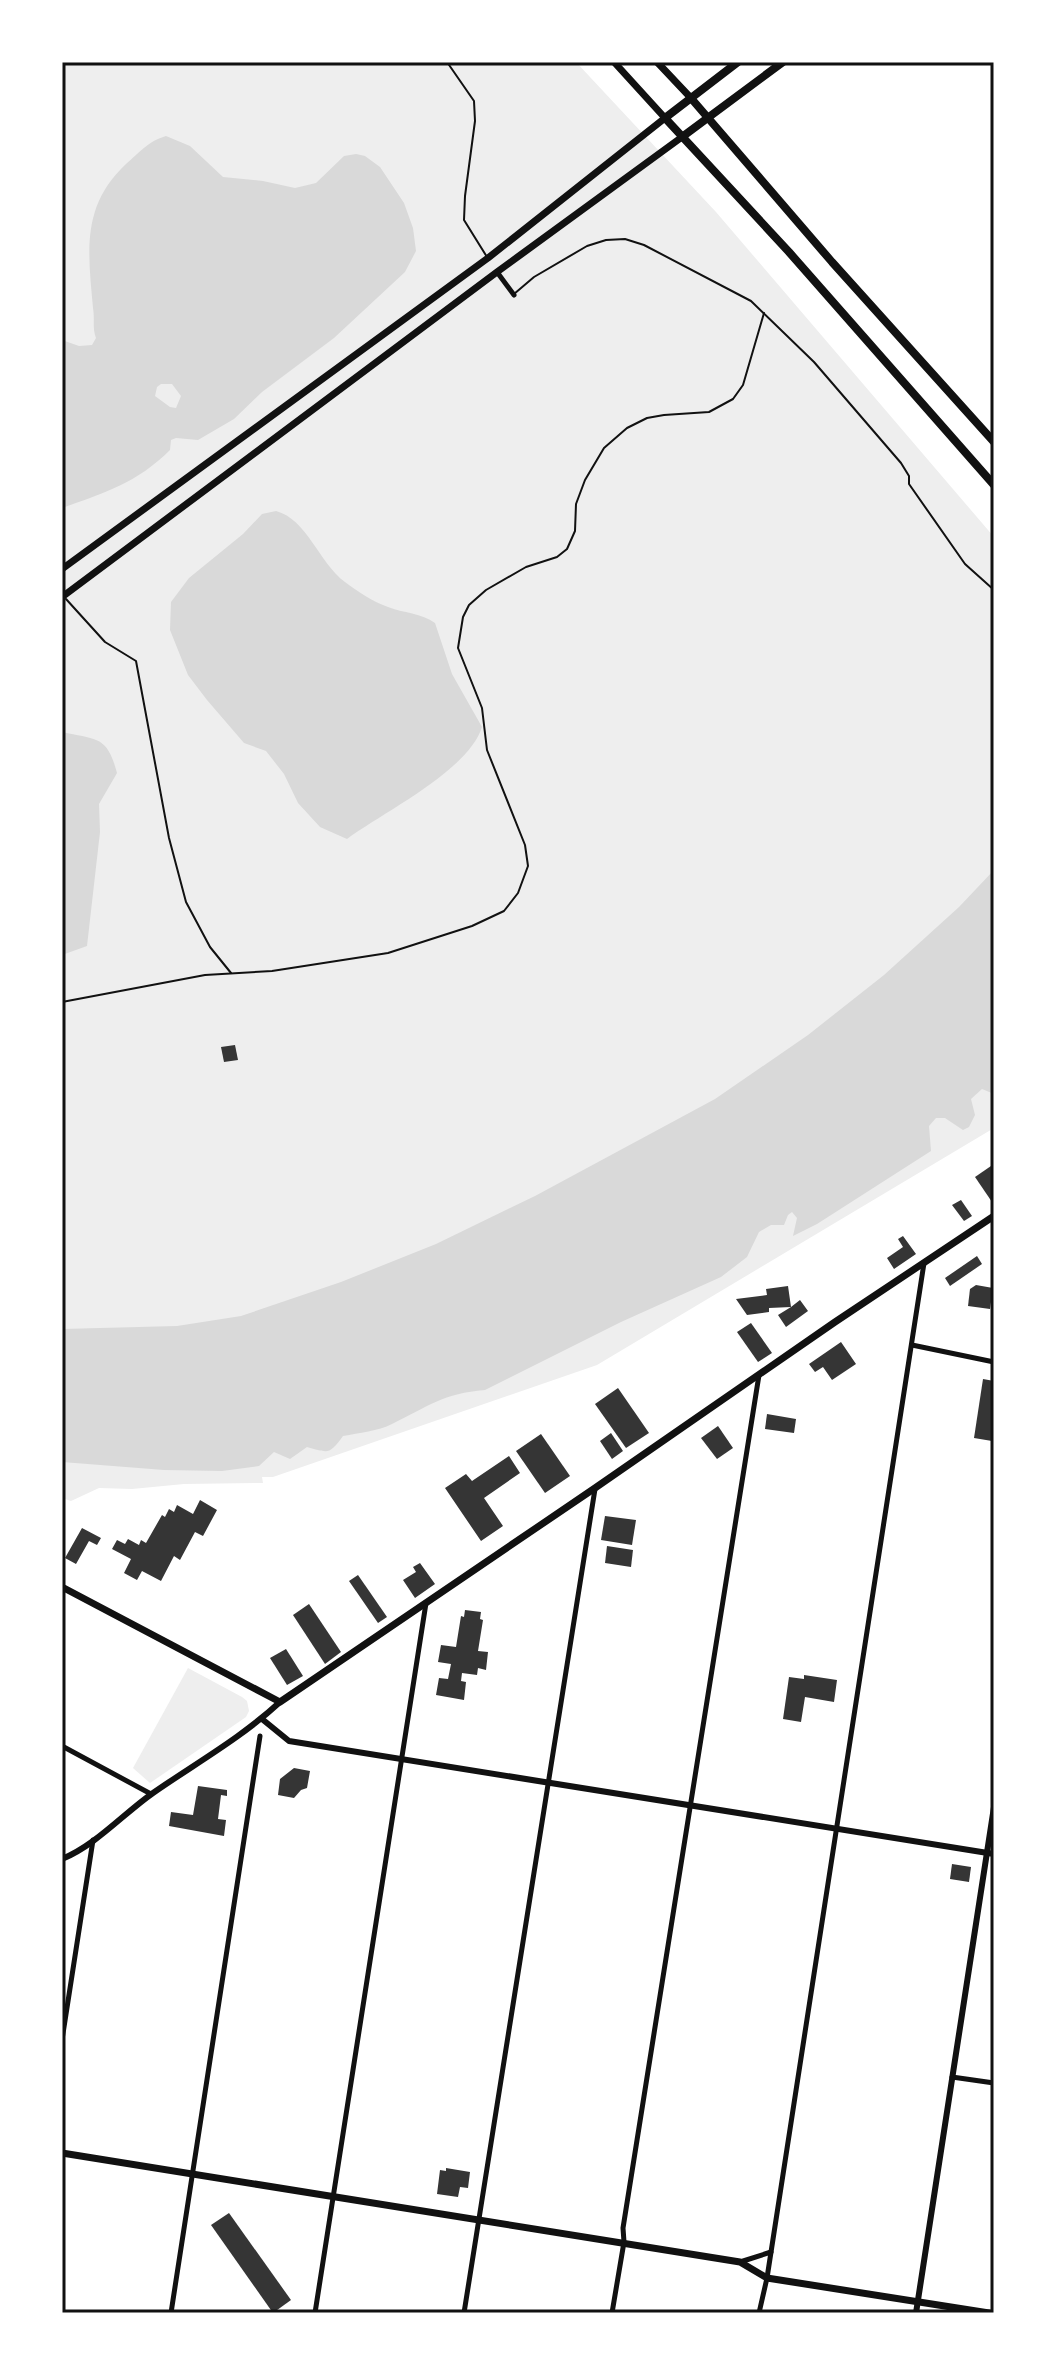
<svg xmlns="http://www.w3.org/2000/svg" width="1056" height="2375" viewBox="0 0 1056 2375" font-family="Manrope,sans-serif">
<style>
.green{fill:#eee}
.water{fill:#d9d9d9;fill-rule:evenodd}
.building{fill:#353535}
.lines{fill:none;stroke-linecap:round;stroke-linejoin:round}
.service{stroke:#111;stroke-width:2}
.minor{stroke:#111;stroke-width:5}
.tertiary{stroke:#111;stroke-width:6}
.secondary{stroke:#111;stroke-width:7}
.primary{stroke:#111;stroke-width:7}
.trunk{stroke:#111;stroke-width:8}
.neatline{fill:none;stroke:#111;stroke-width:3}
</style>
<rect width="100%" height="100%" fill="#fff"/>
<g class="green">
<polygon points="62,62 576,62 716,212 994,537 994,1128 597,1365 273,1477 262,1477 263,1483 184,1484 132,1489 99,1488 71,1501 62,1498"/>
<polygon points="188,1668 242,1697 247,1701 249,1711 246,1717 150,1783 133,1768"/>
</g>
<g class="water">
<path d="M166,136L190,146L223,177L263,181L295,188L316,183L344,156L356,154L365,156L380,167L404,203L413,228L416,251L405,272L334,338L262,392L234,419L198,440L176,438L171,440L170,450C137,483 104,493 62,508V340L79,346L92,345L96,338C92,327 95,320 93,308C88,252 81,206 126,164C140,152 148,141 166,136ZM161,384H172L181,396L176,408L170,407L155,396L157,387Z"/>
<path d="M276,511C307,519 319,563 345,582C357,591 373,602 388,607C403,613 422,613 435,623L452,674L482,727C468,771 385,811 347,839L320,827L298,803L284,774L266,751L244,743L207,700L188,675L170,630L171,602L189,578L243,534L262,514Z"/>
<path d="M62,732C97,740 107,735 117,773L99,804L100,832L87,946L62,955Z"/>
<path d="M994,870V1094L982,1089L971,1099L975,1115L969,1127L963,1130L945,1118H936L929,1126L931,1151L817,1224L793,1236L797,1218L792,1212L788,1215L784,1225H771L759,1232L747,1257L721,1277L621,1322L485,1390C444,1393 427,1407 392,1424C378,1431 359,1433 343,1436C329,1455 329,1453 307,1447L290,1459L274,1452L259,1466L222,1471L164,1470L62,1462V1329L177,1326L241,1316L341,1282L436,1244L535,1196L715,1099L808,1035L884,975L959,907Z"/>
</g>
<g class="building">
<polygon points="235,1045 238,1060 224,1062 221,1047"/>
<polygon points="991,1166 994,1170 992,1202 975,1177"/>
<polygon points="961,1200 972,1216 964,1221 952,1205"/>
<polygon points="903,1236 916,1254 894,1269 887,1258 903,1247 898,1239"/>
<polygon points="977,1256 982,1264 950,1286 945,1278"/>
<polygon points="976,1285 993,1288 990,1309 968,1306 970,1289"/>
<polygon points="788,1286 791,1307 800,1300 808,1311 786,1327 778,1315 791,1307 769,1308 769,1312 747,1315 736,1299 767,1295 766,1289"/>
<polygon points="751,1323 772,1353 758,1362 737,1332"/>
<polygon points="841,1342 856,1364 832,1380 823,1367 815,1372 809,1364"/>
<polygon points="983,1379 994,1381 992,1441 974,1438"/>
<polygon points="618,1388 649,1433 626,1448 595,1404"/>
<polygon points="767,1414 796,1419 794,1433 765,1429"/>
<polygon points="718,1426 733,1448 717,1459 701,1438"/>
<polygon points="611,1433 623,1451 612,1459 600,1441"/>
<polygon points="541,1434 570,1476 545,1493 516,1451"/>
<polygon points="509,1456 520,1473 484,1498 503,1526 481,1541 445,1488 466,1474 472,1481"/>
<polygon points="200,1500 217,1510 203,1536 195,1532 180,1560 174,1556 161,1581 142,1571 137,1580 124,1573 131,1559 112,1549 117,1540 125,1544 128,1539 139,1545 141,1540 146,1543 162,1515 165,1517 169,1509 174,1512 177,1505 193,1514"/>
<polygon points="605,1516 636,1520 632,1545 601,1540"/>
<polygon points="82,1528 101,1538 97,1545 89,1541 76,1564 65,1558"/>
<polygon points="607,1546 633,1550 631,1567 605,1563"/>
<polygon points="420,1563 435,1584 415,1598 403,1580 416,1572 413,1567"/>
<polygon points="358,1575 387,1617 378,1623 349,1581"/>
<polygon points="309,1604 341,1652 325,1664 293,1615"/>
<polygon points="465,1610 481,1612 480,1619 483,1620 478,1651 488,1652 486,1670 478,1668 477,1675 462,1673 461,1681 466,1682 464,1700 436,1695 439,1678 448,1679 451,1664 438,1662 441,1645 456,1647 461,1616 464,1617"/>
<polygon points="286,1649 303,1676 287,1685 270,1658"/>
<polygon points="804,1675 837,1680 834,1702 805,1697 801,1722 783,1719 789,1677 804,1679"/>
<polygon points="294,1768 310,1771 307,1788 301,1790 294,1798 278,1795 280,1779"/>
<polygon points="198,1786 227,1790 227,1796 221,1795 218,1819 226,1820 224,1836 169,1826 171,1812 193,1815"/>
<polygon points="952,1864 971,1867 969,1882 950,1879"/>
<polygon points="446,2168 470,2172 468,2188 460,2187 458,2197 437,2194 440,2170 446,2171"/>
<polygon points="229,2213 291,2300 273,2313 211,2225"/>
</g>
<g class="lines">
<g class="service">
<polyline points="447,62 474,101 475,121 465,196 464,220 487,257"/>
<polyline points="514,294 534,277 587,246 606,240 625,239 644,245 751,301 814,362 901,463 909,476 909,484 965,564 994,590"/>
<polyline points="66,599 105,642 136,661 169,838 186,902 210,947 231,973"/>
<polyline points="62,1002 205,975 272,971 388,953 472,926 504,911 518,893 528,866 525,845 487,750 482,708 458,648 463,617 469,605 486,590 526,567 557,557 567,549 575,531 576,504 585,480 604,448 627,428 647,418 664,415 709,412 733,399 743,385 764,313"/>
</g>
<g class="minor">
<polyline points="497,272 514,295"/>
<polyline points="912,1345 994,1362"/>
<polyline points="62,1746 151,1794"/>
<polyline points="62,2040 93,1840"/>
<polyline points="952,2077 994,2083"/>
<polyline points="740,2262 771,2252"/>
<polyline points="171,2313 260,1736"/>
<polyline points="315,2313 426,1603"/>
<polyline points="464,2313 595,1489"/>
<polyline points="612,2313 624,2242 623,2228 759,1375"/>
<polyline points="759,2313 767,2278 924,1263"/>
</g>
<g class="tertiary">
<polyline points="262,1719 289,1741 994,1854"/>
<path d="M62,1859C96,1845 123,1814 153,1793C196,1763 241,1738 280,1702"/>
<polyline points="916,2313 994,1807"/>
</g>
<g class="secondary">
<polyline points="62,569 488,258 665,118"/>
<polyline points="62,597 497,272 682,137"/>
<polyline points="62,1587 280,1702 595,1488 835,1322 994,1216"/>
<polyline points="62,2153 740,2262 767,2278 989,2313"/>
</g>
<g class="primary">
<polyline points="614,62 665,118"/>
<polyline points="657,62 690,97"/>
</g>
<g class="trunk">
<polyline points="738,62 665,118 789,252 994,485"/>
<polyline points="690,97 832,262 994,442"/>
<polyline points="682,137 783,62"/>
</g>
</g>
<rect width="1056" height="2375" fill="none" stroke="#ffffff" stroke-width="128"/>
<rect x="64" y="64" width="928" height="2247" class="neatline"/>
</svg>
